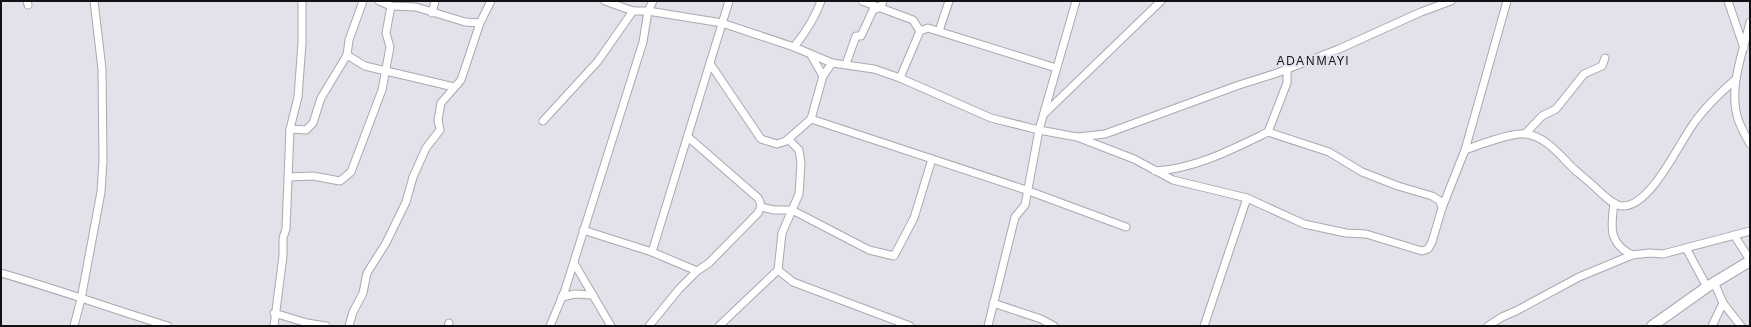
<svg xmlns="http://www.w3.org/2000/svg" width="1751" height="327" viewBox="0 0 1751 327" font-family="'Work Sans',sans-serif">
<style>
.lines{fill:none;stroke-linecap:round;stroke-linejoin:round}
.minor-casing{stroke:#a9a8b1;stroke-width:9}
.secondary-casing{stroke:#a9a8b1;stroke-width:12}
.minor{stroke:#fff;stroke-width:7}
.secondary{stroke:#fff;stroke-width:10}
.labels{text-anchor:middle;dominant-baseline:central;stroke-width:4;stroke-linejoin:round;paint-order:stroke}
.quarter-label{font-size:13px;letter-spacing:1px;fill:#121215;stroke:#e2e2eb}
</style>
<rect width="100%" height="100%" fill="#e2e2eb"/>
<g class="lines">
<defs>
<g id="minor">
<polyline points="27,1 28,5"/>
<polyline points="379,1 391,6 416,7 465,22 480,23"/>
<path d="M605,1L633,11H648L722,23L794,47L832,63L874,69L900,78L991,118L1039,130L1077,137L1134,159L1173,180L1247,198L1304,224L1346,233L1366,234L1422,251L1428,249L1432,242L1442,208L1440,201L1432,196L1398,186L1362,172L1329,152L1268,132C1233,149 1195,169 1155,171"/>
<polyline points="862,1 913,20 920,31"/>
<polyline points="1728,1 1744,48"/>
<polyline points="432,13 435,1"/>
<path d="M1750,22C1743,53 1727,90 1739,122C1742,129 1746,137 1750,144"/>
<polyline points="939,31 949,1"/>
<path d="M794,47C805,33 815,18 821,1"/>
<polyline points="347,55 349,40 363,1"/>
<polyline points="811,55 823,76"/>
<polyline points="846,64 856,36 861,36 873,10 881,7 883,1"/>
<polyline points="711,65 761,139 777,144 786,141 811,119 823,76 832,63"/>
<polyline points="900,78 920,31 928,28 1056,68"/>
<polyline points="1044,114 1161,1"/>
<polyline points="811,119 1026,190 1126,227"/>
<polyline points="543,121 598,61 633,11"/>
<polyline points="290,129 306,130 313,123 321,98 347,55 365,66 454,87"/>
<polyline points="1268,132 1287,83 1287,69"/>
<polyline points="1525,134 1542,116 1556,109 1584,74 1602,66 1605,58"/>
<polyline points="1078,137 1105,134 1239,85 1277,73 1339,49 1421,12 1451,1"/>
<path d="M1465,150C1478,145 1514,132 1527,134C1548,138 1560,156 1575,170C1583,177 1592,184 1600,192C1606,197 1614,206 1623,206C1651,206 1679,143 1694,123C1706,106 1721,92 1736,79"/>
<polyline points="288,177 313,176 340,181 351,172 382,90 390,47 386,33 391,6"/>
<path d="M1614,203C1611,227 1608,243 1632,255"/>
<polyline points="761,207 774,210 792,210 869,250 894,256 914,218 932,159"/>
<polyline points="1442,208 1465,150 1507,1"/>
<polyline points="583,230 652,252 697,271"/>
<polyline points="1734,235 1750,260"/>
<polyline points="1686,248 1707,287"/>
<polyline points="652,252 729,1"/>
<polyline points="574,263 611,326"/>
<polyline points="778,270 793,282 910,326"/>
<path d="M1,273C57,289 112,309 168,326"/>
<polyline points="1714,282 1723,303 1741,326"/>
<polyline points="562,297 575,294 592,295"/>
<polyline points="993,303 1041,319 1054,326"/>
<polyline points="274,313 307,323 326,326"/>
<polyline points="74,326 81,299 101,192 103,161 102,69 94,1"/>
<polyline points="274,326 283,256 283,238 286,229 290,129 298,97 302,43 302,1"/>
<polyline points="349,326 353,312 363,293 367,273 386,243 406,202 413,177 426,148 440,130 438,120 441,103 461,80 480,23 491,1"/>
<polyline points="448,326 449,323"/>
<polyline points="550,326 565,290 643,42 648,11 653,1"/>
<path d="M649,326L679,289L697,271L709,263L758,213C761,207 762,204 758,198L688,137"/>
<polyline points="719,326 778,270 782,233 799,194 801,163 799,150 788,139"/>
<polyline points="988,326 1015,217 1025,205 1039,130 1076,1"/>
<polyline points="1204,326 1247,198"/>
<polyline points="1488,326 1502,317 1516,311 1579,277 1632,255 1650,253 1663,254 1750,231"/>
<polyline points="1712,326 1723,303"/>
</g>
<polyline id="secondary" points="1652,326 1707,287 1750,261"/>
</defs>
<use href="#minor" class="minor-casing"/>
<use href="#secondary" class="secondary-casing"/>
<use href="#minor" class="minor"/>
<use href="#secondary" class="secondary"/>
</g>
<g class="labels">
<g class="quarter-label">
<text x="1313" y="60">ADANMAYI</text>
</g>
</g>
<rect width="1751" height="327" fill="none" stroke="#121215" stroke-width="4"/>
</svg>
